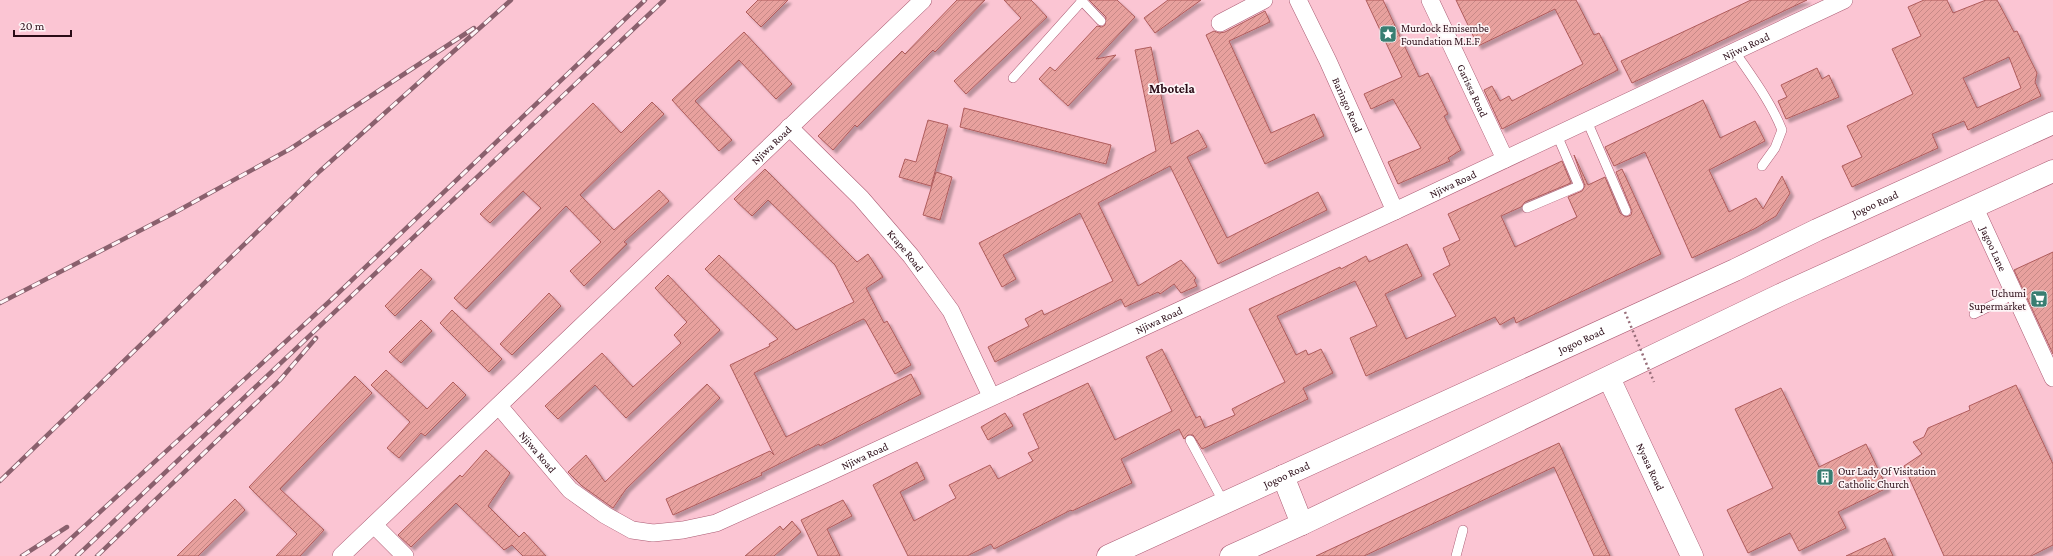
<svg xmlns="http://www.w3.org/2000/svg" width="2053" height="556" viewBox="0 0 2053 556" font-family="'Crimson Pro',serif">
<style>
.building{fill:url(#building-hatch);stroke:#af5c5c;fill-rule:evenodd;filter:url(#shadow)}
.lines{fill:none;stroke-linecap:round;stroke-linejoin:round}
.lane-casing{stroke:#ab5b73;stroke-width:10}
.street-casing{stroke:#ab5b73;stroke-width:18}
.secondary-casing{stroke:#ab5b73;stroke-width:23}
.lane{stroke:#fff;stroke-width:9}
.street{stroke:#fff;stroke-width:17}
.secondary{stroke:#fff;stroke-width:22}
.rail-casing{stroke:#8a606d;stroke-width:4.5}
.rail{stroke:#fdf4f6;stroke-width:3;stroke-dasharray:9;stroke-linecap:butt}
.path-bridge{stroke:#996e7a;stroke-width:2.5;stroke-dasharray:2 3;stroke-linecap:butt}
.labels{text-anchor:middle;dominant-baseline:central;stroke-width:3.5;stroke-linejoin:round;paint-order:stroke}
.poi-label{font-size:11px;fill:#2a0b16;stroke:#fdf4f6;text-anchor:start}
.street-label{font-size:11px;fill:#2a0b16;stroke:#fdf4f6}
.quarter-label{font-size:13px;font-weight:bold;fill:#2a0b16;stroke:#fdf4f6}
</style>
<defs>
<pattern id="building-hatch" width="6" height="6" patternUnits="userSpaceOnUse"><rect width="6" height="6" fill="#e8a19e"/><path d="M-1 1l2-2M0 6l6-6M5 7l2-2" fill="none" stroke="#c78987"/></pattern>
<filter id="shadow"><feDropShadow dx="3.5" dy="3.5" stdDeviation="1" flood-color="#0004"/></filter>
</defs>
<rect width="100%" height="100%" fill="#fbc5d3"/>
<g class="building">
<polygon points="758,0 788,0 761,27 746,12"/>
<polygon points="957,0 985,0 935,52 933,50 857,127 855,125 833,150 818,136 902,51 905,54"/>
<polygon points="1004,0 1031,0 1047,17 966,94 954,81 1021,18"/>
<polygon points="1089,0 1117,0 1135,17 1096,59 1116,55 1068,106 1039,79 1050,67 1055,71 1097,26 1102,27 1105,25 1106,17"/>
<polygon points="1168,0 1201,0 1155,33 1144,18"/>
<polygon points="1366,0 1383,0 1419,77 1428,73 1448,114 1444,116 1461,150 1448,158 1450,161 1398,184 1388,162 1421,148 1393,99 1371,109 1364,94 1402,77"/>
<polygon points="1456,0 1576,0 1594,35 1599,33 1618,70 1502,129 1484,90 1492,86 1500,101 1509,96 1512,101 1583,64 1555,9 1478,46"/>
<polygon points="1751,0 1807,0 1632,83 1621,61"/>
<path d="M1924,0H1947L1953,13L1986,0H1997L2014,32L2017,31L2028,55L2037,73L2035,82L2041,96L1968,130L1964,121L1932,134L1938,148L1852,187L1842,166L1862,157L1847,126L1913,94L1892,49L1921,36L1908,7ZM2009,57L2021,88L1977,108L1963,78Z"/>
<polygon points="1265,11 1270,22 1229,41 1271,133 1314,114 1324,136 1265,164 1206,35 1214,31 1219,33 1225,32"/>
<polygon points="744,32 792,84 776,99 739,60 695,101 732,140 719,151 672,100"/>
<polygon points="1151,47 1171,144 1198,130 1207,147 1187,157 1227,238 1318,192 1327,210 1218,264 1170,166 1098,203 1138,286 1181,260 1196,278 1194,280 1197,286 1181,293 1174,284 1160,294 1158,292 1125,307 1121,299 995,362 988,347 1029,326 1025,319 1042,310 1044,315 1113,281 1080,213 1003,255 1016,279 1002,287 979,243 1156,151 1135,50"/>
<polygon points="1817,68 1822,79 1829,75 1839,97 1786,119 1778,101 1787,97 1781,85"/>
<polygon points="1703,100 1720,138 1755,121 1765,141 1709,170 1729,212 1756,198 1763,209 1782,176 1790,193 1776,216 1754,229 1692,258 1645,152 1614,166 1605,147"/>
<polygon points="652,102 664,114 580,195 614,230 659,190 669,201 624,242 627,244 584,286 570,271 601,242 566,206 466,309 454,298 541,208 523,191 490,223 480,214 593,103 621,133"/>
<polygon points="964,108 1111,145 1106,164 960,127"/>
<polygon points="928,120 948,125 931,186 899,177 905,159 916,162"/>
<polygon points="1574,155 1588,185 1605,177 1620,213 1626,217 1631,215 1632,211 1616,172 1622,169 1661,254 1516,323 1514,317 1500,325 1495,317 1366,376 1350,338 1377,326 1355,281 1277,316 1296,355 1306,350 1308,355 1321,349 1333,373 1303,388 1308,399 1202,449 1193,435 1188,435 1184,439 1179,429 1121,459 1132,483 1072,511 1071,510 994,549 991,544 967,556 908,556 873,485 917,462 925,479 900,492 914,521 956,498 949,485 957,481 990,465 998,479 1033,461 1028,453 1039,448 1023,414 1088,383 1115,440 1172,411 1146,357 1162,349 1196,418 1200,416 1205,428 1235,415 1232,409 1285,382 1249,309 1340,267 1341,269 1366,256 1369,262 1407,244 1422,276 1385,294 1406,339 1456,316 1433,274 1450,265 1443,248 1460,240 1448,214 1562,161 1571,183 1525,202 1521,207 1501,216 1515,247 1577,217 1568,197 1582,191 1585,186"/>
<polygon points="765,169 857,262 868,254 883,277 866,288 884,323 887,321 911,365 895,374 865,320 863,319 754,373 786,437 911,374 921,394 820,446 819,444 761,473 762,475 673,515 666,499 770,451 774,455 730,365 770,346 769,344 778,339 705,269 719,255 796,330 854,302 835,265 768,200 752,216 734,199"/>
<polygon points="936,172 952,177 940,220 923,215"/>
<polygon points="2053,252 2053,354 2014,270"/>
<polygon points="421,269 432,279 395,316 385,306"/>
<polygon points="668,275 720,330 626,418 595,385 558,419 545,406 602,353 633,387 681,343 674,335 687,322 655,288"/>
<polygon points="549,293 561,306 512,355 500,344"/>
<polygon points="452,310 502,359 489,372 440,323"/>
<polygon points="421,320 432,331 401,363 389,352"/>
<polygon points="386,370 427,409 453,382 466,395 425,436 421,433 399,458 387,448 410,422 371,385"/>
<polygon points="355,376 372,393 280,489 324,530 300,556 276,556 297,534 249,487"/>
<polygon points="707,384 720,398 626,489 613,508 582,486 568,472 586,455 605,482"/>
<polygon points="2016,385 2053,464 2053,545 2031,556 1944,556 1904,466 1922,454 1913,442 1924,437 1928,428 1970,410 1969,406"/>
<polygon points="1781,388 1819,467 1866,444 1887,488 1838,512 1846,528 1799,551 1790,533 1748,553 1727,510 1773,488 1735,409"/>
<polygon points="1005,413 1013,426 988,440 981,427"/>
<polygon points="1559,443 1610,556 1594,556 1554,467 1364,556 1316,556"/>
<polygon points="486,450 510,473 488,506 519,537 524,532 546,556 523,556 512,545 504,550 456,503 411,547 398,535 460,475 462,477"/>
<polygon points="235,499 245,510 198,556 177,556"/>
<polygon points="843,500 852,516 827,529 840,556 818,556 801,520"/>
<polygon points="792,521 801,532 774,556 745,556 780,526 783,530"/>
<polygon points="1885,538 1893,556 1846,556"/>
</g>
<g class="lines">
<defs>
<g id="lane">
<polyline points="1081,0 1101,21"/>
<path d="M1735,52C1752,77 1771,102 1782,130L1775,148L1762,166"/>
<polyline points="1013,78 1082,1"/>
<polyline points="1587,121 1626,211"/>
<polyline points="1527,208 1579,186 1557,135"/>
<polyline points="1974,314 2015,294"/>
<polyline points="1190,440 1224,503"/>
<polyline points="1456,556 1463,530"/>
</g>
<g id="street">
<path id="s1" d="M1298,0L1328,61L1395,211"/>
<path id="s2" d="M1430,0L1505,159"/>
<polyline points="1220,23 1264,0"/>
<path id="s3" d="M789,127L861,198L911,256L951,311L991,396"/>
<path id="s4" d="M1974,206L2053,378"/>
<path id="s5" d="M499,406L570,490L605,515L632,530L653,533L683,530L716,523L821,476L1395,211L1844,0"/>
<polyline points="374,525 405,556"/>
<path id="s6" d="M341,556L923,0"/>
</g>
<g id="secondary">
<path id="s7" d="M1609,378L1692,556"/>
<polyline points="1283,476 1302,524"/>
<path id="s8" d="M1108,556L1735,270L1817,230L2053,123"/>
<polyline points="1231,556 1302,524 1780,295 2053,171"/>
</g>
</defs>
<use href="#lane" class="lane-casing"/>
<use href="#street" class="street-casing"/>
<use href="#secondary" class="secondary-casing"/>
<use href="#lane" class="lane"/>
<use href="#street" class="street"/>
<use href="#secondary" class="secondary"/>
<defs>
<g id="rail">
<polyline points="0,303 172,214 290,149 474,28"/>
<polyline points="0,481 320,171 511,0"/>
<polyline points="22,556 67,527"/>
<polyline points="52,556 331,300 645,0"/>
<polyline points="77,556 664,0"/>
<polyline points="97,556 280,380 316,338"/>
</g>
</defs>
<use href="#rail" class="rail-casing"/>
<use href="#rail" class="rail"/>
<polyline class="path-bridge" points="1625,312 1654,382"/>
</g>
<defs>
<symbol id="sight-square" viewBox="-11 -11 22 22"><rect x="-9" y="-9" width="18" height="18" rx="4" fill="#397e72" stroke="#fdf4f6"/><path d="M0-6L1.8-2.2L6-1.7L2.9 1.2L3.7 5.4L0 3.3L-3.7 5.4L-2.9 1.2L-6-1.7L-1.8-2.2Z" fill="#fff"/></symbol>
<symbol id="supermarket-square" viewBox="-11 -11 22 22"><rect x="-9" y="-9" width="18" height="18" rx="4" fill="#397e72" stroke="#fdf4f6"/><path d="M-6-5.5h2.5l.6 2H6L4.5 2H-2.5L-4.4-4H-6ZM-1.5 3.2a1.3 1.3 0 1 0 .1 0ZM3 3.2a1.3 1.3 0 1 0 .1 0Z" fill="#fff"/></symbol>
<symbol id="building-square" viewBox="-11 -11 22 22"><rect x="-9" y="-9" width="18" height="18" rx="4" fill="#397e72" stroke="#fdf4f6"/><path d="M-4-6H4V6H1V3H-1V6H-4ZM-2.5-4.3h1.7v1.8h-1.7ZM.8-4.3h1.7v1.8H.8ZM-2.5-1h1.7V.8h-1.7ZM.8-1h1.7V.8H.8Z" fill="#fff"/></symbol>
</defs>
<g fill-rule="evenodd">
<use href="#sight-square" x="1378" y="24" width="20" height="20"/>
<use href="#supermarket-square" x="2029" y="289" width="20" height="20"/>
<use href="#building-square" x="1815" y="467" width="20" height="20"/>
</g>
<g class="labels">
<g class="poi-label">
<text x="1401" y="28">Murdock Emisembe<tspan x="1401" dy="13">Foundation M.E.F</tspan></text>
<text x="2026" y="293" text-anchor="end">Uchumi<tspan x="2026" dy="13">Supermarket</tspan></text>
<text x="1838" y="471">Our Lady Of Visitation<tspan x="1838" dy="13">Catholic Church</tspan></text>
</g>
<g class="street-label">
<text stroke="none"><textPath href="#s5" startOffset="1404">Njiwa Road</textPath></text>
<text stroke="none"><textPath href="#s2" startOffset="100">Garissa Road</textPath></text>
<text stroke="none"><textPath href="#s1" startOffset="116">Baringo Road</textPath></text>
<text stroke="none"><textPath href="#s6" startOffset="595">Njiwa Road</textPath></text>
<text stroke="none"><textPath href="#s5" startOffset="1080">Njiwa Road</textPath></text>
<text stroke="none"><textPath href="#s8" startOffset="844">Jogoo Road</textPath></text>
<text stroke="none"><textPath href="#s4" startOffset="47">Jagoo Lane</textPath></text>
<text stroke="none"><textPath href="#s3" startOffset="170">Krape Road</textPath></text>
<text stroke="none"><textPath href="#s5" startOffset="756">Njiwa Road</textPath></text>
<text stroke="none"><textPath href="#s8" startOffset="520">Jogoo Road</textPath></text>
<text stroke="none"><textPath href="#s5" startOffset="60">Njiwa Road</textPath></text>
<text stroke="none"><textPath href="#s5" startOffset="432">Njiwa Road</textPath></text>
<text stroke="none"><textPath href="#s7" startOffset="98">Nyasa Road</textPath></text>
<text stroke="none"><textPath href="#s8" startOffset="196">Jogoo Road</textPath></text>
</g>
<g class="quarter-label">
<text x="1172" y="88">Mbotela</text>
</g>
</g>
<path d="M14 30v6h57v-6" fill="none" stroke="#2a0b16" stroke-width="2"/>
<text x="20" y="30" font-size="12" fill="#2a0b16" stroke="#fdf4f6" stroke-width="3" paint-order="stroke">20 m</text>
</svg>
